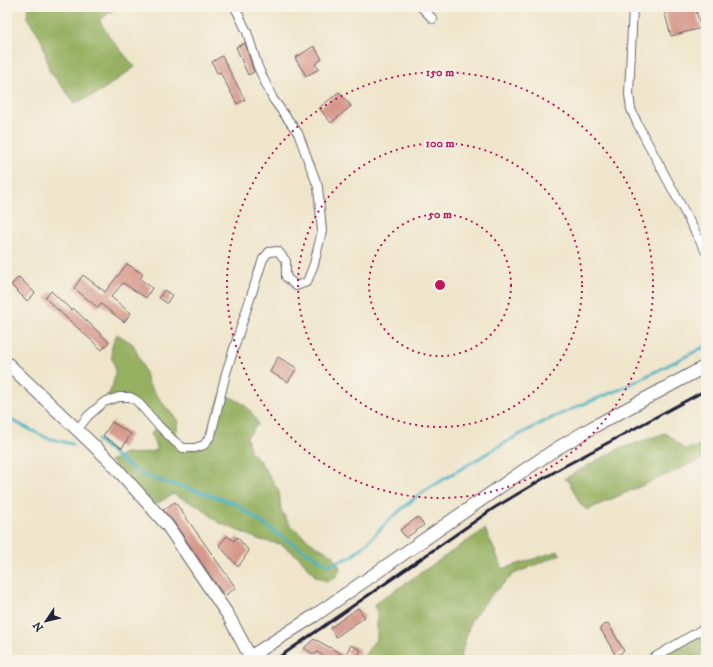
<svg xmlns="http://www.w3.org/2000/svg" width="713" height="667" viewBox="0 0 713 667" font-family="'IM FELL DW Pica',serif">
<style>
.forest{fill:#96b062;stroke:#5c694e}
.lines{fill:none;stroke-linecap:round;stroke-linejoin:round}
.stream{stroke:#46b2c4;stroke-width:3}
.building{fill:#d5988a}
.street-casing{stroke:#6a666d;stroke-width:10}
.secondary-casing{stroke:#6a666d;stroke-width:14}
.street{stroke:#fff;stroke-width:8}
.secondary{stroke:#fff;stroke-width:12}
.rail{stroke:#22223b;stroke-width:3}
.ring{fill:none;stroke:#c2185b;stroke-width:2;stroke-dasharray:2 4}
.centre{fill:#c2185b;stroke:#f7f3e8;stroke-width:2}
.ring-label{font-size:12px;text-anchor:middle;font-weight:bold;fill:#c2185b;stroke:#f7f3e8;stroke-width:4;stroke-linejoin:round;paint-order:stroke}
</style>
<rect width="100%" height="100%" fill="#f7f3e8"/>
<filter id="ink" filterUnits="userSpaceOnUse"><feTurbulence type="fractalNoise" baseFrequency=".025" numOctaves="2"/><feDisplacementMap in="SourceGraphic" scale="8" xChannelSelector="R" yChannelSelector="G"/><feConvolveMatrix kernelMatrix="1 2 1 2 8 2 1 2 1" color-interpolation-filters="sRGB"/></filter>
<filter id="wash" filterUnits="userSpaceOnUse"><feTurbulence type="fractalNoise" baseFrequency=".012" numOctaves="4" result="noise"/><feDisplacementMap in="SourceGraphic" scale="16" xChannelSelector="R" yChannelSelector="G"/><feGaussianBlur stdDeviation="0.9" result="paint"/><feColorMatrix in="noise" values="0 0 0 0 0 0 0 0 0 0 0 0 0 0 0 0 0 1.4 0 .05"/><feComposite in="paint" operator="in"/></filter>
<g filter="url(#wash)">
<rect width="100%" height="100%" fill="#efe5cb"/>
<g class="forest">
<polygon points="28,7 118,7 99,20 111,39 135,67 98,93 75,103 49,70 43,44 37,32 27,18"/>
<path d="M117,334L133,344L142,364L148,383L165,406L179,422L174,441L183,448L204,445L221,394C240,400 249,405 258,424L247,437L250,451L260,461L279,491L281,510L290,525L316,546L333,555L340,568L337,576L328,582L315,576L299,557L281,544L260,540L218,522L200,507L173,494L151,507L110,461L125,453L138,454L158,450L151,434L158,425L130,397L104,402C110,393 116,380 115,369C115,365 113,362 112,359C110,349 113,343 117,334Z"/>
<polygon points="665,433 674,439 684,449 695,448 706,441 706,457 587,510 581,505 568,480 564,479 616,450"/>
<polygon points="485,529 503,569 558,551 561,554 514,574 494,592 471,620 461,655 462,660 361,660 377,638 377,611 375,604"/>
<polygon points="706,630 706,660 658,660"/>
</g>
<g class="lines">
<g class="stream">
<polyline points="7,418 47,438 72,444"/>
<polyline points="98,440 122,461 147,477 204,493 236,504 279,535 328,565 351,557 366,544 389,520 416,497 444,479 506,442 543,422 581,405 621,389 706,346"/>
</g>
</g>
<g id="blocks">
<g class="building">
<polygon points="663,7 695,7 701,28 671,36"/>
<polygon points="245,43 254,72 248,75 236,47"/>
<polygon points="314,46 322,59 315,64 319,69 306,76 295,58"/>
<polygon points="222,56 245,100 237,104 220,72 217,73 212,62"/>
<polygon points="339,92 351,106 331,123 319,108"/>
<polygon points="127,264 143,274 140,279 152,288 146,298 123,283 111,297 131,313 124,322 101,304 98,308 74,288 83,275 105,292"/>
<polygon points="19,277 35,293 27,301 11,285"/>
<polygon points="164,290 172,295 167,303 159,298"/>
<polygon points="51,291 71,310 73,308 109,342 102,350 45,298"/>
<polygon points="278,357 297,368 288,382 270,372"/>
<polygon points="112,422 131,434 122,448 103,436"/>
<polygon points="175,502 236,588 224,596 173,521 163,510"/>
<polygon points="418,517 424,525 406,538 400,530"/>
<polygon points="227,536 234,541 237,537 249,551 238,567 219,545"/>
<polygon points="358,608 365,617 336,637 330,628"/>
<polygon points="608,623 624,651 616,656 600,628"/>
<polygon points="314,639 331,648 352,660 331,660 317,652 315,655 304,648"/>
<polygon points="351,645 361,650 356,660 353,660 347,652"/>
</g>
</g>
</g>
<g filter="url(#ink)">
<use href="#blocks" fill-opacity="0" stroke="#6a666d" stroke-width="1"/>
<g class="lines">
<defs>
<g id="street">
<polyline points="421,7 433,19"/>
<polyline points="633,7 629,94 631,109 637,123 706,252"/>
<polyline points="77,430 88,416 104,402 119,397 130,397 137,401 158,425 174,441 183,448 195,448 204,445 211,435 226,373 263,259 269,252 278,251 286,261 286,277 296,286 307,282 314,264 322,231 318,187 298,133 273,99 258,67 247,32 235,7"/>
<polyline points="650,660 706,627"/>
</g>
<g id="secondary">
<polyline points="7,363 110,461 167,525 228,615 252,660"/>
<polyline points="251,656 314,616 520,473 556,449 593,427 706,366"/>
</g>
</defs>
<use href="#street" class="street-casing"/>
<use href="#secondary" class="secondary-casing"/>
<use href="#street" class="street"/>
<use href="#secondary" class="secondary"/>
<polyline class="rail" points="275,660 494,508 561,468 706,390"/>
</g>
</g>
<g class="ring">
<circle cx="440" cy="285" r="71"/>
<circle cx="440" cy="285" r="142"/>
<circle cx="440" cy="285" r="213"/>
</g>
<circle cx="440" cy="285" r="6" class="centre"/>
<g class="ring-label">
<text x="440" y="76">150 m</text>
<text x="440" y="147">100 m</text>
<text x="440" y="218">50 m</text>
</g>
<rect width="713" height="667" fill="none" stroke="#f7f3e8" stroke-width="24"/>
<g transform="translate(46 621) rotate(235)" stroke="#f7f3e8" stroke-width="3" paint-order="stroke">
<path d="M0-3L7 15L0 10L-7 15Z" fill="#22223b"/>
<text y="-6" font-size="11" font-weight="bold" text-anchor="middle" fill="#22223b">N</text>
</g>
</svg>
